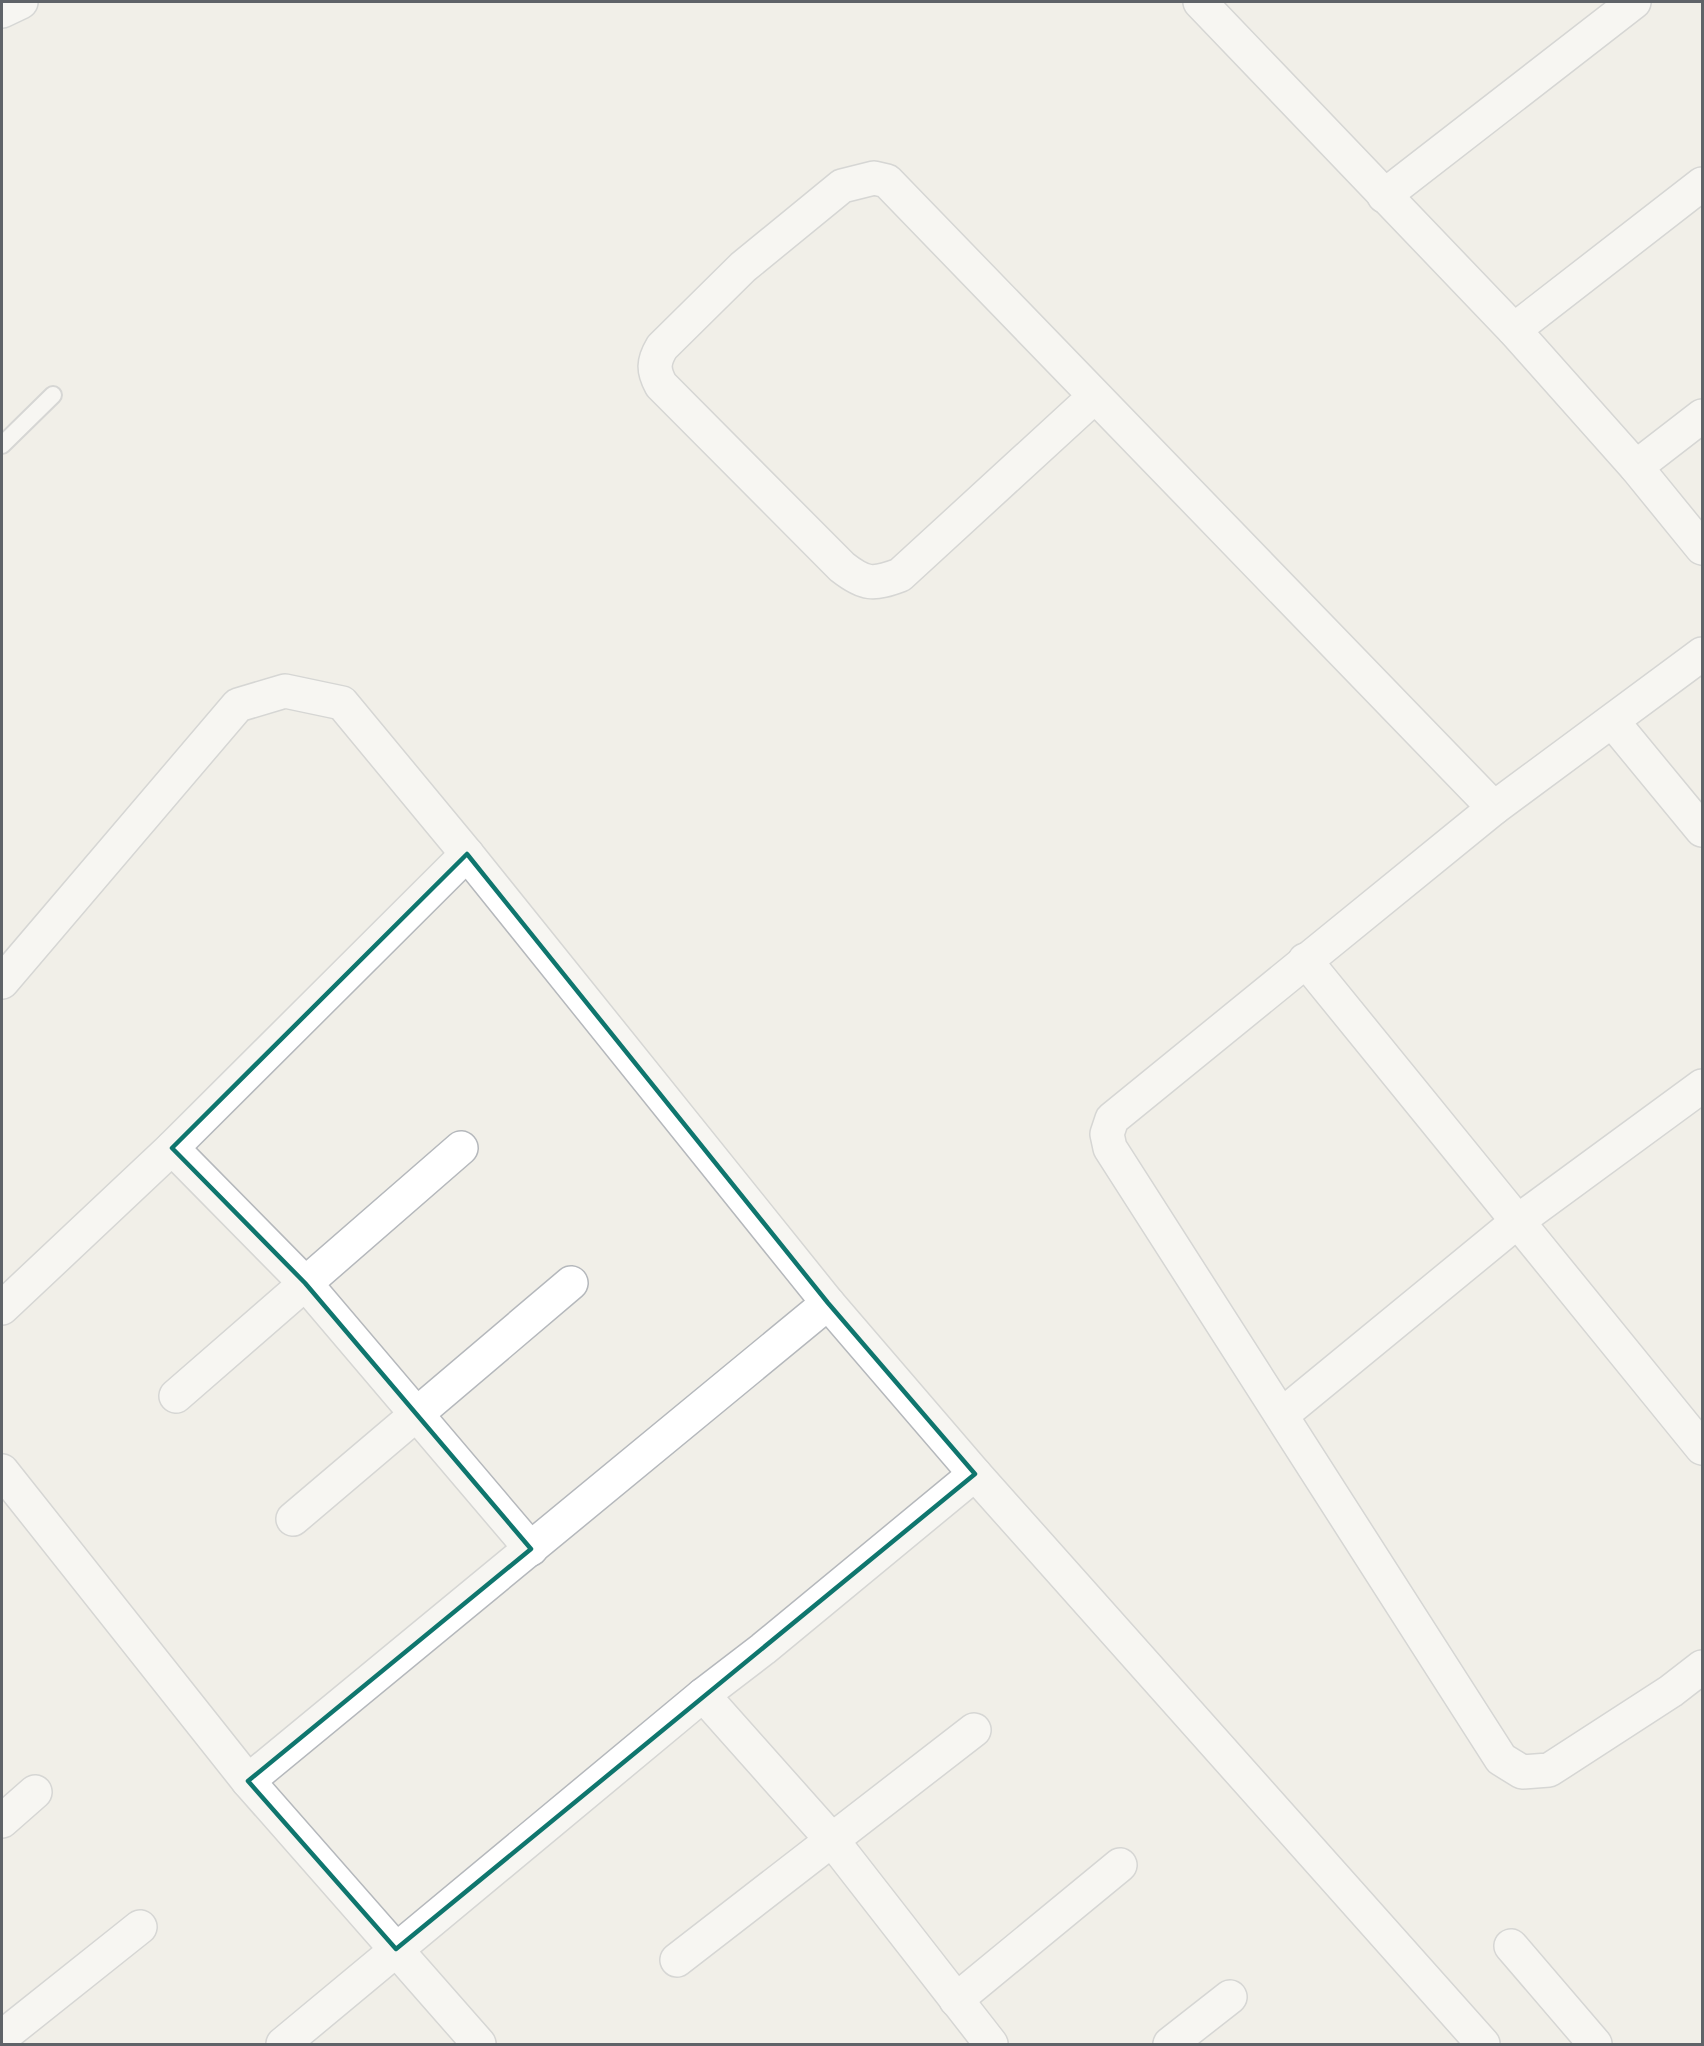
<svg xmlns="http://www.w3.org/2000/svg" width="1704" height="2046" viewBox="0 0 1704 2046" font-family="'Work Sans',sans-serif">
<style>
.lines{fill:none;stroke-linecap:round;stroke-linejoin:round}
.lane-casing{stroke:#b5b8bc;stroke-width:20}
.street-casing{stroke:#b5b8bc;stroke-width:36}
.secondary-casing{stroke:#b6babf;stroke-width:36}
.lane{stroke:#fff;stroke-width:16}
.street{stroke:#fff;stroke-width:33}
.secondary{stroke:#fff;stroke-width:33}
.marked{fill:none;stroke:#0f766e;stroke-width:4.5;stroke-linejoin:round}
</style>
<rect width="100%" height="100%" fill="#f1efe8"/>
<g class="lines">
<defs>
<polyline id="lane" points="2,445 53,395"/>
<g id="street">
<polyline points="1200,2 1514,330 1636,467 1702,548"/>
<polyline points="1384,196 1634,2"/>
<polyline points="1514,330 1702,184"/>
<path d="M1094,397L900,575C873,585 865,585 842,567L661,385C653,370 653,362 662,347L743,267L842,186L874,178L887,181L1494,808"/>
<polyline points="1636,467 1702,416"/>
<polyline points="1702,654 1494,808 1112,1119 1107,1134 1110,1148 1501,1759 1522,1772 1549,1770 1671,1691 1702,1667"/>
<polyline points="1613,722 1702,830"/>
<polyline points="1305,960 1702,1448"/>
<polyline points="2,982 238,705 285,691 342,703 467,854 828,1303 975,1474 1483,2044"/>
<polyline points="172,1148 305,1283 531,1549"/>
<polyline points="2,1308 172,1148 467,854"/>
<polyline points="176,1396 461,1148"/>
<polyline points="1283,1414 1518,1221 1702,1086"/>
<polyline points="2,1471 248,1781 479,2044"/>
<polyline points="975,1474 763,1649 703,1695 832,1840 991,2044"/>
<polyline points="293,1519 571,1283"/>
<polyline points="248,1781 828,1303"/>
<polyline points="2,1821 35,1792"/>
<polyline points="1511,1946 1595,2044"/>
<polyline points="677,1960 974,1730"/>
<polyline points="956,2000 1120,1865"/>
<polyline points="2,2037 140,1927"/>
<polyline points="283,2044 703,1695"/>
<polyline points="1170,2044 1230,1997"/>
</g>
<polyline id="secondary" points="2,11 21,2"/>
</defs>
<use href="#lane" class="lane-casing"/>
<use href="#street" class="street-casing"/>
<use href="#secondary" class="secondary-casing"/>
<use href="#lane" class="lane"/>
<use href="#street" class="street"/>
<use href="#secondary" class="secondary"/>
</g>
<path d="M0 0H1704V2046H0ZM467,854L828,1303L975,1474L396,1949L248,1781L531,1549L305,1283L172,1148Z" fill="#f1efe8" fill-opacity=".55" fill-rule="evenodd"/>
<path class="marked" d="M467,854L828,1303L975,1474L396,1949L248,1781L531,1549L305,1283L172,1148Z"/>
<rect width="1704" height="2046" fill="none" stroke="#5f6368" stroke-width="6"/>
</svg>
